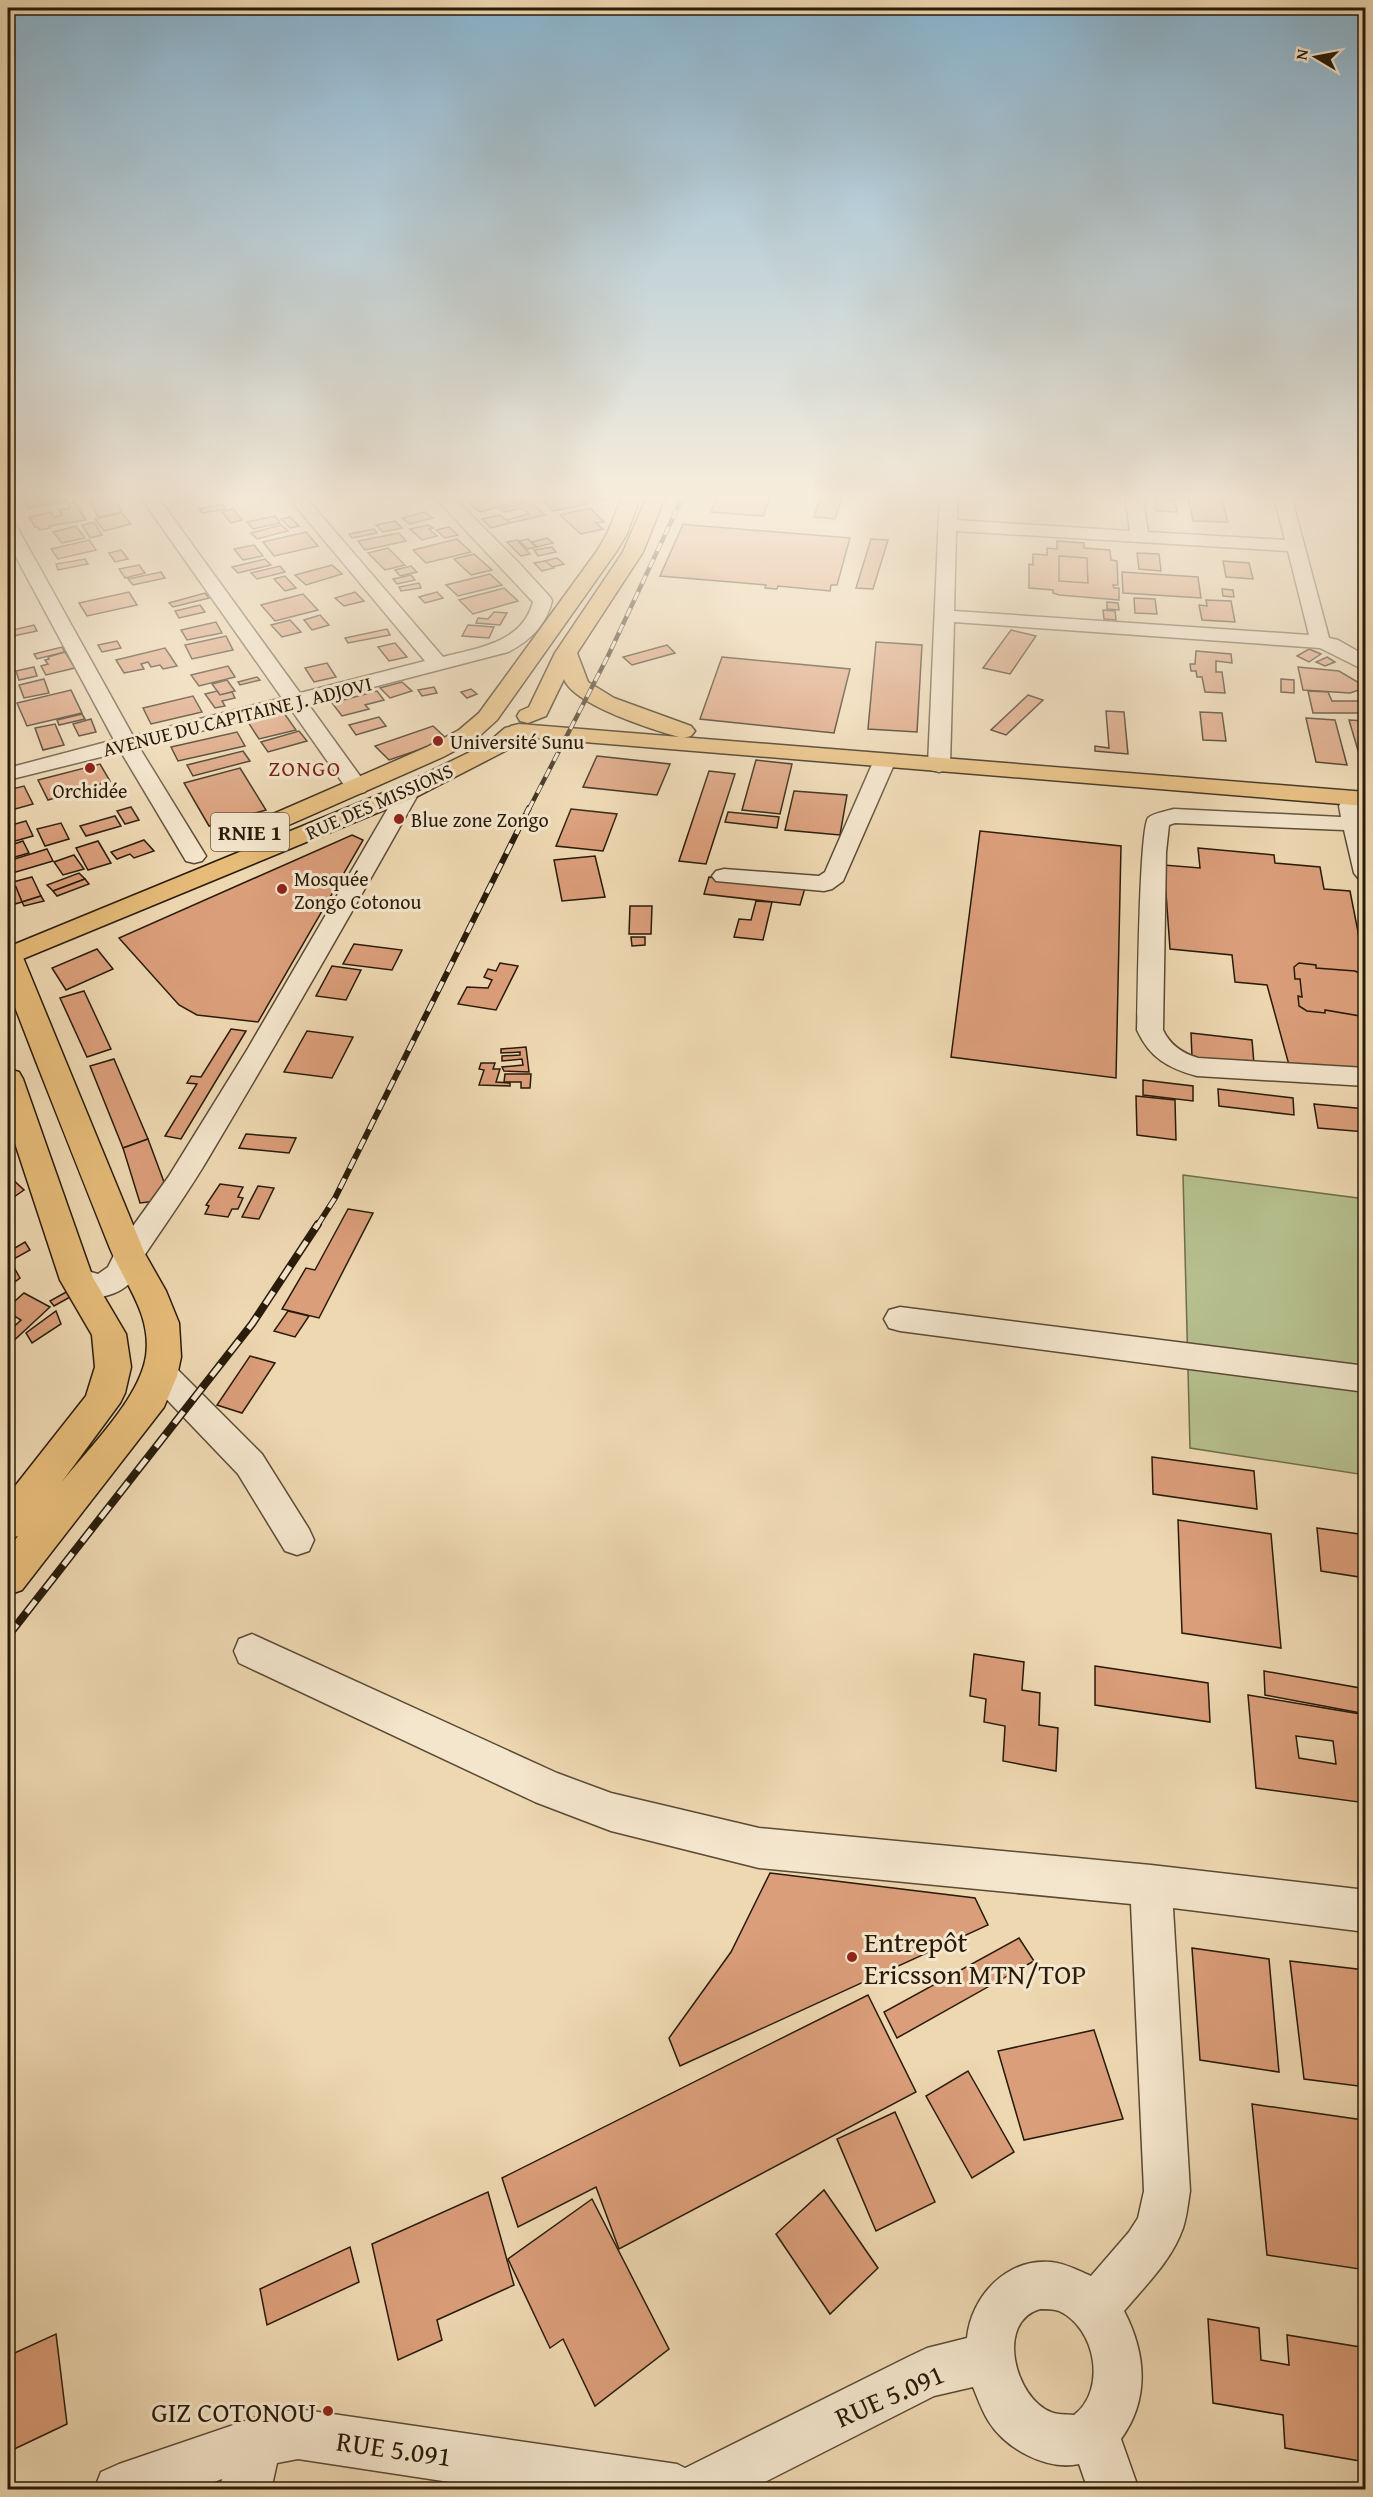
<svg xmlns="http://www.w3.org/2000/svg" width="1373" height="2497" viewBox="0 0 1373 2497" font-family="'Gentium Book Plus',serif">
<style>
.green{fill:#b6bf8e;stroke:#6f6d4c;stroke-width:1.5}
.building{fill:#db9e7a;stroke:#281b09;stroke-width:1.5;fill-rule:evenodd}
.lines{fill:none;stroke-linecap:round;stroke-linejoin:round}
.minor-casing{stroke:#5a4a33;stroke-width:3}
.major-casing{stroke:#281b09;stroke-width:3}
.highway-casing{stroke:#281b09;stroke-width:3}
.minor{fill:#f4e6cd;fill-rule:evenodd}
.major{fill:#e7bc79;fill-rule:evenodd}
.highway{fill:#e7bc79;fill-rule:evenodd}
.rail-far2-casing{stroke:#281b09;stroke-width:4.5}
.rail-far1-casing{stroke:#281b09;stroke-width:6}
.rail-casing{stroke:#281b09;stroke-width:8}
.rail-far2{stroke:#f4e6cd;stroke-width:3;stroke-dasharray:9;stroke-linecap:butt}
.rail-far1{stroke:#f4e6cd;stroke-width:4;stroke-dasharray:11;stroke-linecap:butt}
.rail{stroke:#f4e6cd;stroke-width:5;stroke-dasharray:15;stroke-linecap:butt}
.poi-dot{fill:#8f2418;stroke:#f4e6cd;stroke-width:2}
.labels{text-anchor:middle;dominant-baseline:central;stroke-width:6;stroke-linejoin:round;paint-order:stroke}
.far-street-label{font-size:20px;fill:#281b09;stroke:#f4e6cd}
.far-poi-label{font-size:20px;fill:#281b09;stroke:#f4e6cd;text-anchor:start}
.far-quarter-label{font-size:22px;letter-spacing:1.5px;fill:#7a1f14;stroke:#f4e6cd}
.shield{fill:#f4e6cd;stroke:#655844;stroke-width:1.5}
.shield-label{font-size:22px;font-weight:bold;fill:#281b09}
.near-poi-label{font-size:28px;fill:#281b09;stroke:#f4e6cd;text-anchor:start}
.near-street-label{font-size:28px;fill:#281b09;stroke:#f4e6cd}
</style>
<rect width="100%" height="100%" fill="#eed8b2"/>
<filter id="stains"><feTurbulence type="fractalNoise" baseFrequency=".00333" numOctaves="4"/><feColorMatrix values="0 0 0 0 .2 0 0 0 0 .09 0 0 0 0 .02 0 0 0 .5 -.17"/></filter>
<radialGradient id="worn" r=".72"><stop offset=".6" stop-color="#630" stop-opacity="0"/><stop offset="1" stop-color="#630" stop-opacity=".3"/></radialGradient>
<polygon class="green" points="1183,1175 1365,1199 1365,1475 1190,1448"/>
<g class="building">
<polygon points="62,492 67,501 29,508 24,499"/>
<polygon points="194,492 221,492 221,493 180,501 175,496"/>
<polygon points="326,492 364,492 365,493 333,500"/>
<polygon points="514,492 524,500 480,512 469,503"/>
<polygon points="719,492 783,492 781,496 771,495 763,516 711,512"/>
<polygon points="822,492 844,492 835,519 814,517"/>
<polygon points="878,492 910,492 910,497 877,496"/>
<polygon points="1187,492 1220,493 1228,522 1193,521"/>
<polygon points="1330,492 1357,492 1359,500 1332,499"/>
<polygon points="577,494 587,504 553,511 543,501"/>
<polygon points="114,497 122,512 98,517 90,501"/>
<polygon points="1154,499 1175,500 1177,512 1156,511"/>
<polygon points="530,502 545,515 510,523 506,520 529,514 522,508 504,512 500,509"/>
<polygon points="75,503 86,520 49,526 50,528 40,530 38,527 35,527 29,517 51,512 54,517 62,515 59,510 70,508 68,504"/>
<polygon points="223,504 226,509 202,513 199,509"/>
<polygon points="590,508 604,522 596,523 603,529 581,534 560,515"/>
<polygon points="233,509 242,520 231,523 222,512"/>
<polygon points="425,512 433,518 410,524 402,518"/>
<polygon points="122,513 131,524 104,531 95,519"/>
<polygon points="500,515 510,523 491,528 482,519"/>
<polygon points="275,516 280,523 253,529 247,522"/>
<polygon points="290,517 299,526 290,528 281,519"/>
<polygon points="395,521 402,528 383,532 376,525"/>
<polygon points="94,522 102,535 90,538 82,525"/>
<polygon points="683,524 690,525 850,538 837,585 831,585 830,591 778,586 777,589 765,588 766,585 660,576"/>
<polygon points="281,525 288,531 257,539 251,533"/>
<polygon points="428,525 433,528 429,529 437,536 422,540 410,529"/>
<polygon points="76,526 85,538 62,543 53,532"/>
<polygon points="449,527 458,535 445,538 436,530"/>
<polygon points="374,529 377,533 352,538 349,534"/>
<polygon points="306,532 318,546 274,556 263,542"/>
<polygon points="399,533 406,541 365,550 358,541"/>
<polygon points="547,538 553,543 537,547 532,542"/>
<polygon points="457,539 471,552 426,563 413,550"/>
<polygon points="528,539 536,547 528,549 519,541"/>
<polygon points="871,539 888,540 873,589 856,588"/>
<polygon points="89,540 96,550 58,559 51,549"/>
<polygon points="517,540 530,554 521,556 507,542"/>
<polygon points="1057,541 1084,543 1084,548 1110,550 1111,560 1117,561 1118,585 1113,585 1114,588 1119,588 1119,600 1059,595 1053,593 1053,590 1029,588 1029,564 1033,565 1033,554 1047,555 1047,548 1057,549"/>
<polygon points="254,545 263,556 243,560 234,549"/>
<polygon points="552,547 556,552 538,556 534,550"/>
<polygon points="388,548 405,565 385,570 368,553"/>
<polygon points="121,550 128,559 115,562 109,553"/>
<polygon points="1137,553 1159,554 1161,571 1139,569"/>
<polygon points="474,554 492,570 471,575 454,559"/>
<polygon points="1059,556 1087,558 1088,583 1059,581"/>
<polygon points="557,558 564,564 552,567 545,561"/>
<polygon points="85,559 88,564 58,570 56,564"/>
<polygon points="265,559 271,565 238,573 232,567"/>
<polygon points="545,561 554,568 542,571 534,563"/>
<polygon points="1223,561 1249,563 1253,579 1226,577"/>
<polygon points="139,565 145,573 125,578 119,569"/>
<polygon points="332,565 342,574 306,585 295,575"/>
<polygon points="280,566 285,572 257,579 251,573"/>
<polygon points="411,566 417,572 400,576 395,570"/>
<polygon points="161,572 165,578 133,585 128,579"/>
<polygon points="1122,572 1198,577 1201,598 1123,593"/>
<polygon points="490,574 502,585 458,596 446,585"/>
<polygon points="411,575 415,580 397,584 393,579"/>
<polygon points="285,576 296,588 285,591 274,579"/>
<polygon points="419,583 421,588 401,591 399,587"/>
<polygon points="504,588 518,601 473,614 459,600"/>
<polygon points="1222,589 1233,590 1234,597 1223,596"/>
<polygon points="129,592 137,605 87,616 79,603"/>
<polygon points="355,592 364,601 344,606 335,598"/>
<polygon points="437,592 443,598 425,603 419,597"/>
<polygon points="205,593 209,598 173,607 169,603"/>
<polygon points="303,594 318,610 275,621 261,605"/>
<polygon points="1134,598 1155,599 1157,614 1135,613"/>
<polygon points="1206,600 1231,601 1235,622 1202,620 1199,605 1207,606"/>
<polygon points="1107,602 1118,603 1119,610 1107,609"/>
<polygon points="200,605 205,612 179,618 175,611"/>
<polygon points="1103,610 1115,611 1116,620 1104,619"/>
<polygon points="494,612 507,613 500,625 476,623 478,618 488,619"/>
<polygon points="320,615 329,625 312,630 304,620"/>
<polygon points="290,620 301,632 282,637 271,625"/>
<polygon points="216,622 222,633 187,640 181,630"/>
<polygon points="34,625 37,631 8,637 8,631"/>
<polygon points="468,625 494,627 489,638 462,636"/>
<polygon points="387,629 390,635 348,643 345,638"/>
<polygon points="1011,630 1036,636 1010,674 983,668"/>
<polygon points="226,636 233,650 192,659 185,645"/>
<polygon points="117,641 121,648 102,652 98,645"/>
<polygon points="876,642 922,645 917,732 868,729"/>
<polygon points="395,643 407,657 389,661 378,647"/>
<polygon points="667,645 675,653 632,665 623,657"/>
<polygon points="62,647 65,652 37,659 34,654"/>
<polygon points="165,648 177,666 163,669 160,665 151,667 148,662 141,664 144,669 124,673 116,660"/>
<polygon points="1309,649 1321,654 1309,662 1297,656"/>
<polygon points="1196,651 1231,654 1232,663 1216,661 1216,672 1222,672 1225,693 1205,692 1202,677 1197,677 1196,671 1191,671 1190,664 1195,664"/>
<polygon points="65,652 75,668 46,675 41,666 48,664 45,660 49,659 48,657"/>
<polygon points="722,657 850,669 834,733 700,719"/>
<polygon points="1327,657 1335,662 1325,666 1316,662"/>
<polygon points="327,663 336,677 314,682 305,668"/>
<polygon points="228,666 235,677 199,686 191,675"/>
<polygon points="34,667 37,676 19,680 16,671"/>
<polygon points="1298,667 1339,671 1361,684 1362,689 1350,693 1303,690"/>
<polygon points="257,677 260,680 240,685 238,682"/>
<polygon points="44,679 49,693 24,698 19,685"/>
<polygon points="1281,679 1294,680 1294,693 1281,692"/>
<polygon points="227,680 235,691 220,695 212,684"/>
<polygon points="402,682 412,691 390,698 380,688"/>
<polygon points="434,687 437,693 422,696 418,690"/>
<polygon points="471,689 477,694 467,698 461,692"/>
<polygon points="71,690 82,713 27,726 17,703"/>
<polygon points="217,691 220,695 232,692 235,698 222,701 225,706 215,708 205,694"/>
<polygon points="377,691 384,700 365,705 369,709 342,716 332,703"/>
<polygon points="1308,691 1328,692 1332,701 1366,701 1366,713 1313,713"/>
<polygon points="1028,695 1043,700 1006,735 991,730"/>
<polygon points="193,696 202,712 151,724 143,708"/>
<polygon points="1106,711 1124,712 1128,754 1095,751 1095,746 1109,748"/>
<polygon points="1200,712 1222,713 1226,741 1203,740"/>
<polygon points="284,713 296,730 259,739 248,722"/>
<polygon points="82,714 85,719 59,725 57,720"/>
<polygon points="379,717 386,726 356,735 349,725"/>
<polygon points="1306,718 1335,720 1347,765 1316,762"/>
<polygon points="91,719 96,732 79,736 73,724"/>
<polygon points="1349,720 1366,721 1366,764 1362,764"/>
<polygon points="55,724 64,745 43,750 35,728"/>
<polygon points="433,726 448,740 389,760 375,746"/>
<polygon points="299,731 307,741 268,752 261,742"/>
<polygon points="237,732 245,746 178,761 171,747"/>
<polygon points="243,751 250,761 193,776 187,765"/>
<polygon points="597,756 670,764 657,795 583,787"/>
<polygon points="756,760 792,764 780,814 742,810"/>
<polygon points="100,764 110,781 48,800 38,780"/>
<polygon points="240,768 266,810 209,826 184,783"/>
<polygon points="709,771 735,774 706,864 679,861"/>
<polygon points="24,786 33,804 8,811 8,790"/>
<polygon points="794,791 847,795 840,835 785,830"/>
<polygon points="131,807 139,820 125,824 117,811"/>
<polygon points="571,809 617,814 603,851 556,846"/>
<polygon points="728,812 779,817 777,828 725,822"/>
<polygon points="115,816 121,826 86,836 80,826"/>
<polygon points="26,821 33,836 8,843 8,826"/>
<polygon points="61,823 69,839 45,846 37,829"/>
<polygon points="980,831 1121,846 1116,1078 951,1057"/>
<polygon points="352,835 363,840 258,1022 197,1015 179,1005 119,938"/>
<polygon points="144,840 154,851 134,858 130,854 117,859 111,852"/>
<polygon points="23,841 29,853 8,859 8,846"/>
<polygon points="98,841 111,863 88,870 76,848"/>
<polygon points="1198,848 1274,855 1275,863 1320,867 1324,889 1350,891 1361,947 1366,948 1366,1070 1289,1065 1267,985 1235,982 1232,955 1170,949 1164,865 1200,868"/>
<polygon points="47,849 53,861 9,874 8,861"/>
<polygon points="74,855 84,869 63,875 54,862"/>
<polygon points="595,856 605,897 562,901 554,860"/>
<polygon points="79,873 85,879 53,891 47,885"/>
<polygon points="32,877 41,896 22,902 13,882"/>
<polygon points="709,877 805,888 800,905 704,894"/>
<polygon points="85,879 89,884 57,896 53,891"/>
<polygon points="16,887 22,902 15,904 9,889"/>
<polygon points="41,896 44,901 24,906 22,902"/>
<polygon points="756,901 772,902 763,940 734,937 739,919 751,920"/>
<polygon points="630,906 652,906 651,934 629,934"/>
<polygon points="631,937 645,937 645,945 632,946"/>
<polygon points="354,944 402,950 392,970 343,964"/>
<polygon points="97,949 113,969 66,990 52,968"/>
<polygon points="500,963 518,966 496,1010 458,1004 467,987 488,988 492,980 484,977 488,969 496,971"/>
<polygon points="1299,963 1316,965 1316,968 1355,971 1365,976 1366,1017 1325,1010 1325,1013 1307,1011 1299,1006 1298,996 1302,997 1300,979 1295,979 1294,967"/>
<polygon points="332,966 361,970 346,1000 316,996"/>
<polygon points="84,991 111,1049 87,1057 60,998"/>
<polygon points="231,1029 246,1031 181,1139 165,1136 197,1084 187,1083 191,1076 201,1077"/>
<polygon points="307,1031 353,1037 332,1078 284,1072"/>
<polygon points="1191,1033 1252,1040 1254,1064 1192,1057"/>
<polygon points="526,1047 529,1072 504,1071 502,1067 523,1065 522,1059 502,1061 502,1056 520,1055 520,1052 501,1053 501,1049"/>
<polygon points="114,1059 148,1139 123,1148 90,1066"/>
<polygon points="481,1063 495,1063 493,1069 500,1069 496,1082 510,1083 510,1086 479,1085 484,1070 479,1069"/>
<polygon points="505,1074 531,1074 530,1088 521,1088 521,1082 504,1082"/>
<polygon points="1143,1080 1193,1086 1193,1101 1143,1095"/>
<polygon points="1218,1089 1293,1098 1294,1115 1219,1106"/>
<polygon points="1136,1096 1175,1100 1176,1140 1137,1135"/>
<polygon points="1314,1104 1366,1109 1366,1132 1318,1128"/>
<polygon points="246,1134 296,1138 289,1153 239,1148"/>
<polygon points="148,1139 164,1182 156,1201 140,1203 123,1148"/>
<polygon points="8,1175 24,1190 8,1201"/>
<polygon points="220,1184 243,1187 238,1197 243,1198 238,1209 232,1209 228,1217 205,1214 209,1206 206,1205"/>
<polygon points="258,1186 274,1188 259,1219 242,1217"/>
<polygon points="348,1209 373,1213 319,1318 282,1309 306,1268 315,1270"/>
<polygon points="25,1242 30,1250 12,1260 8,1252"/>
<polygon points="8,1257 20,1278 8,1287"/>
<polygon points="68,1291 72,1296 54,1306 50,1301"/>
<polygon points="24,1293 50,1307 8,1346 8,1332 21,1320 8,1312 8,1307"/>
<polygon points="56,1311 61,1324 32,1343 26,1333"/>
<polygon points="288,1311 309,1316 295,1337 274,1331"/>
<polygon points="250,1356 275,1363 242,1413 217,1405"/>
<polygon points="1152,1457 1254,1471 1257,1509 1153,1494"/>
<polygon points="1178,1520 1271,1534 1281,1648 1182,1633"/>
<polygon points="1317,1528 1366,1535 1366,1578 1321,1571"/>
<polygon points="974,1654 1024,1662 1022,1690 1040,1693 1039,1725 1058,1728 1056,1771 1003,1761 1005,1726 984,1722 986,1699 970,1696"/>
<polygon points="1095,1666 1208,1683 1210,1722 1095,1705"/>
<polygon points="1264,1671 1360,1688 1361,1713 1265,1695"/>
<path d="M1248,1695L1366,1715V1803L1256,1788ZM1296,1736L1333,1741L1336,1764L1299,1758Z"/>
<polygon points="770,1873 975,1898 988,1925 680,2066 669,2038 731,1952"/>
<polygon points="1019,1938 1034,1961 897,2038 884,2012"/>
<polygon points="1192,1948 1269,1959 1279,2072 1200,2060"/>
<polygon points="1290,1961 1365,1970 1366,2087 1304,2079"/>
<polygon points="868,1995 916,2092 619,2249 596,2187 518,2227 502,2178"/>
<polygon points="1094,2030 1123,2119 1024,2140 998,2051"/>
<polygon points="968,2071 1014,2152 972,2178 926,2096"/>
<polygon points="1252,2104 1363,2120 1366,2136 1366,2270 1267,2255"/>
<polygon points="895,2112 935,2202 876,2231 837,2139"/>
<polygon points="824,2190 878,2268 830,2314 776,2234"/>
<polygon points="488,2192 514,2285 437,2320 442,2340 398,2360 372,2244"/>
<polygon points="592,2199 669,2349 595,2406 563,2339 550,2348 508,2259"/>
<polygon points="350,2247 359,2282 267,2325 260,2289"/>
<polygon points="1208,2319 1259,2328 1261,2360 1289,2365 1287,2335 1360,2347 1366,2398 1366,2462 1285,2448 1283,2415 1213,2403"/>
<polygon points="56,2334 67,2424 8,2452 8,2356"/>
</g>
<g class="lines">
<defs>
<g id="minor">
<path d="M137,492H154L300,693L425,661L284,492H301L443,657C478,648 522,643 533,602L430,492H448L518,562L550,597L552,601C546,625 530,641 508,652L308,704L368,787L365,792L357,794L349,792L290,708L139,747L206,856L202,861L194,863L186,861L121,752L8,780V768L114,740L8,542V522L14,523L17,527L133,736L282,698Z"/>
<path d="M596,492H613L616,495L613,499C605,501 600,499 596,492Z"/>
<path d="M940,492H958L957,520L1130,531L1125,492H1142L1148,532L1285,540L1273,492H1290L1329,638L1338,640L1366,656V671L1320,648L954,622L950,765L947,770L939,772L931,770L928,765ZM956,531L1288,551L1309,635L954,611Z"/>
<polygon points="885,754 893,755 896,760 843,881 832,889 824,891 716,881 712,876 716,871 724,869 819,876 825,872 874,760 877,755"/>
<path d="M409,784L417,786L420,791C351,914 281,1036 209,1157C189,1191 166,1223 144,1256C138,1265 136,1277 129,1284C110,1301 75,1304 62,1280L66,1272L77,1268L98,1274L108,1267L118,1247L169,1176L247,1050L398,791L401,786Z"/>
<path d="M1350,799L1358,801C1372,821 1366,856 1366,880L1358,878L1354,873L1344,830L1175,823L1169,825L1166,852L1163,1030C1170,1045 1182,1053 1198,1058L1366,1068V1086L1197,1076C1168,1068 1150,1058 1137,1030C1138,1002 1139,831 1148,818C1153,813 1167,811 1174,809L1341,817L1339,806L1342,801Z"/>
<polygon points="900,1307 1366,1366 1366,1392 900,1331 889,1328 884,1319 889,1310"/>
<polygon points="162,1361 173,1365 262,1454 309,1529 314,1540 309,1551 297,1555 285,1551 238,1474 151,1383 146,1374 151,1365"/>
<path d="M252,1634L557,1773L611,1793L759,1828L1151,1865L1366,1890V1932L1173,1908L1190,2191C1188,2203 1187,2216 1183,2228C1172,2260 1146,2285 1124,2311C1146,2353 1150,2399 1121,2439L1139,2490H1088L1079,2464C1047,2471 1006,2449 989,2422C982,2411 978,2399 973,2387L934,2396L749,2490H502L298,2459L277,2463L271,2490H220L222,2479L193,2490H94L101,2472L119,2464L257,2417L298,2409L677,2464L685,2468L910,2356L927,2348L967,2338C971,2296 1007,2258 1051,2262C1065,2263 1079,2271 1091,2276L1129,2232L1138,2218L1144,2191L1131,1904L759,1868L611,1831L535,1802L239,1663L234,1651L239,1639ZM1040,2309C1046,2309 1053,2309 1059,2311C1096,2328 1107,2390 1074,2415C1067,2414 1057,2415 1051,2412C1015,2398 995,2322 1040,2309Z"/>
</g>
<g id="major">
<polygon points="519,724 1366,792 1366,806 511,736 507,731 511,726"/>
<path d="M8,946L18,949L22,955L145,1254L166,1291L179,1323L181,1357L177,1376L164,1407L22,1590L8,1595V1549L18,1536L8,1539V1495L86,1396L95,1367L92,1335L60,1280L8,1122V1069L19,1072L23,1079L93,1278L126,1334L131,1367L125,1393L120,1403L61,1483C88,1449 140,1398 146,1356C152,1314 124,1283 109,1246C75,1161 41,1075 8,989Z"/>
</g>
<g id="highway">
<polygon points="624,492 642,492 627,534 616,552 497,720 475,740 443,757 282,828 273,831 264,828 260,823 264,818 427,747 459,730 479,713 597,551 607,534"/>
<path d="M649,492H667L643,552L577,653L588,682L614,698L691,726L695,731L691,736L683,738C656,731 573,705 564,679L546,716L528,723L520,721L517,716L520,711L529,707L555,653L623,552Z"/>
<polygon points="513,726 521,728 525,733 507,750 418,796 8,965 8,947 400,786 472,751 491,740 505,728"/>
</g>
</defs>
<use href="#minor" class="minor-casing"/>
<use href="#major" class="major-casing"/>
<use href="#highway" class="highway-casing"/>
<use href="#minor" class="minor"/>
<use href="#major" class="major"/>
<use href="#highway" class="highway"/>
<defs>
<polyline id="rail-far2" points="529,809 608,656 685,492"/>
<polyline id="rail-far1" points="317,1226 335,1198 529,808"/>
<polyline id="rail" points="8,1636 252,1324 318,1224"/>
</defs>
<use href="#rail-far2" class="rail-far2-casing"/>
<use href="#rail-far1" class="rail-far1-casing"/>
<use href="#rail" class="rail-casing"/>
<use href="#rail-far2" class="rail-far2"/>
<use href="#rail-far1" class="rail-far1"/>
<use href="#rail" class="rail"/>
</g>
<linearGradient id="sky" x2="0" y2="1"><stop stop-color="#89b6d3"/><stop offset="0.59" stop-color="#f7eddc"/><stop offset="1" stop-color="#f7eddc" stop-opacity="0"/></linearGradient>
<rect width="1373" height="841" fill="url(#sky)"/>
<g class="poi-dot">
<circle cx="438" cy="741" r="6"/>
<circle cx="90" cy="768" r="6"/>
<circle cx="399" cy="819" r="6"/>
<circle cx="282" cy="889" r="6"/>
<circle cx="852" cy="1957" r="6"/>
<circle cx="328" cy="2411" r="6"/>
</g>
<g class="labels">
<g class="far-street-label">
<text transform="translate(237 716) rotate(-14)">AVENUE DU CAPITAINE J. ADJOVI</text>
<text transform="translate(379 801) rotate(-24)">RUE DES MISSIONS</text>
</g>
<g class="far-poi-label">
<text x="450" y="741">Université Sunu</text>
<text x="90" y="790" text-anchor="middle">Orchidée</text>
<text x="411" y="819">Blue zone Zongo</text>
<text x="294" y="878">Mosquée<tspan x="294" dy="23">Zongo Cotonou</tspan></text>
</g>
<g class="far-quarter-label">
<text x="305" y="768">ZONGO</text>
</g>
<rect class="shield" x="211" y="813" width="78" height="38" rx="4.5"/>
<g class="shield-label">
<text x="250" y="832">RNIE 1</text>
</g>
<g class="near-poi-label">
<text x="864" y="1941">Entrepôt<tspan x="864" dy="32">Ericsson MTN/TOP</tspan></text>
<text x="316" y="2411" text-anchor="end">GIZ COTONOU</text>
</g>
<g class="near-street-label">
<text transform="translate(889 2395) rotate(-24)">RUE 5.091</text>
<text transform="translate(394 2448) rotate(8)">RUE 5.091</text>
</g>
</g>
<rect width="1373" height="2497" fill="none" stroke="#eed8b2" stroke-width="30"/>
<rect x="9" y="9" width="1355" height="2479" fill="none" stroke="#281b09" stroke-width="3"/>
<rect x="15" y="15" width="1343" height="2467" fill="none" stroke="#281b09" stroke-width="1.5"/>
<g transform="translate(1316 57) rotate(280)" stroke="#f4e6cd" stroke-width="4.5" paint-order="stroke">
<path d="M0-4.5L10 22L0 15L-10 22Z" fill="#281b09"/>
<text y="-9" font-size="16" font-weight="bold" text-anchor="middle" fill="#281b09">N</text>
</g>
<rect width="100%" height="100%" filter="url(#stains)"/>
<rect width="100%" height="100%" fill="url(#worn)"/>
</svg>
